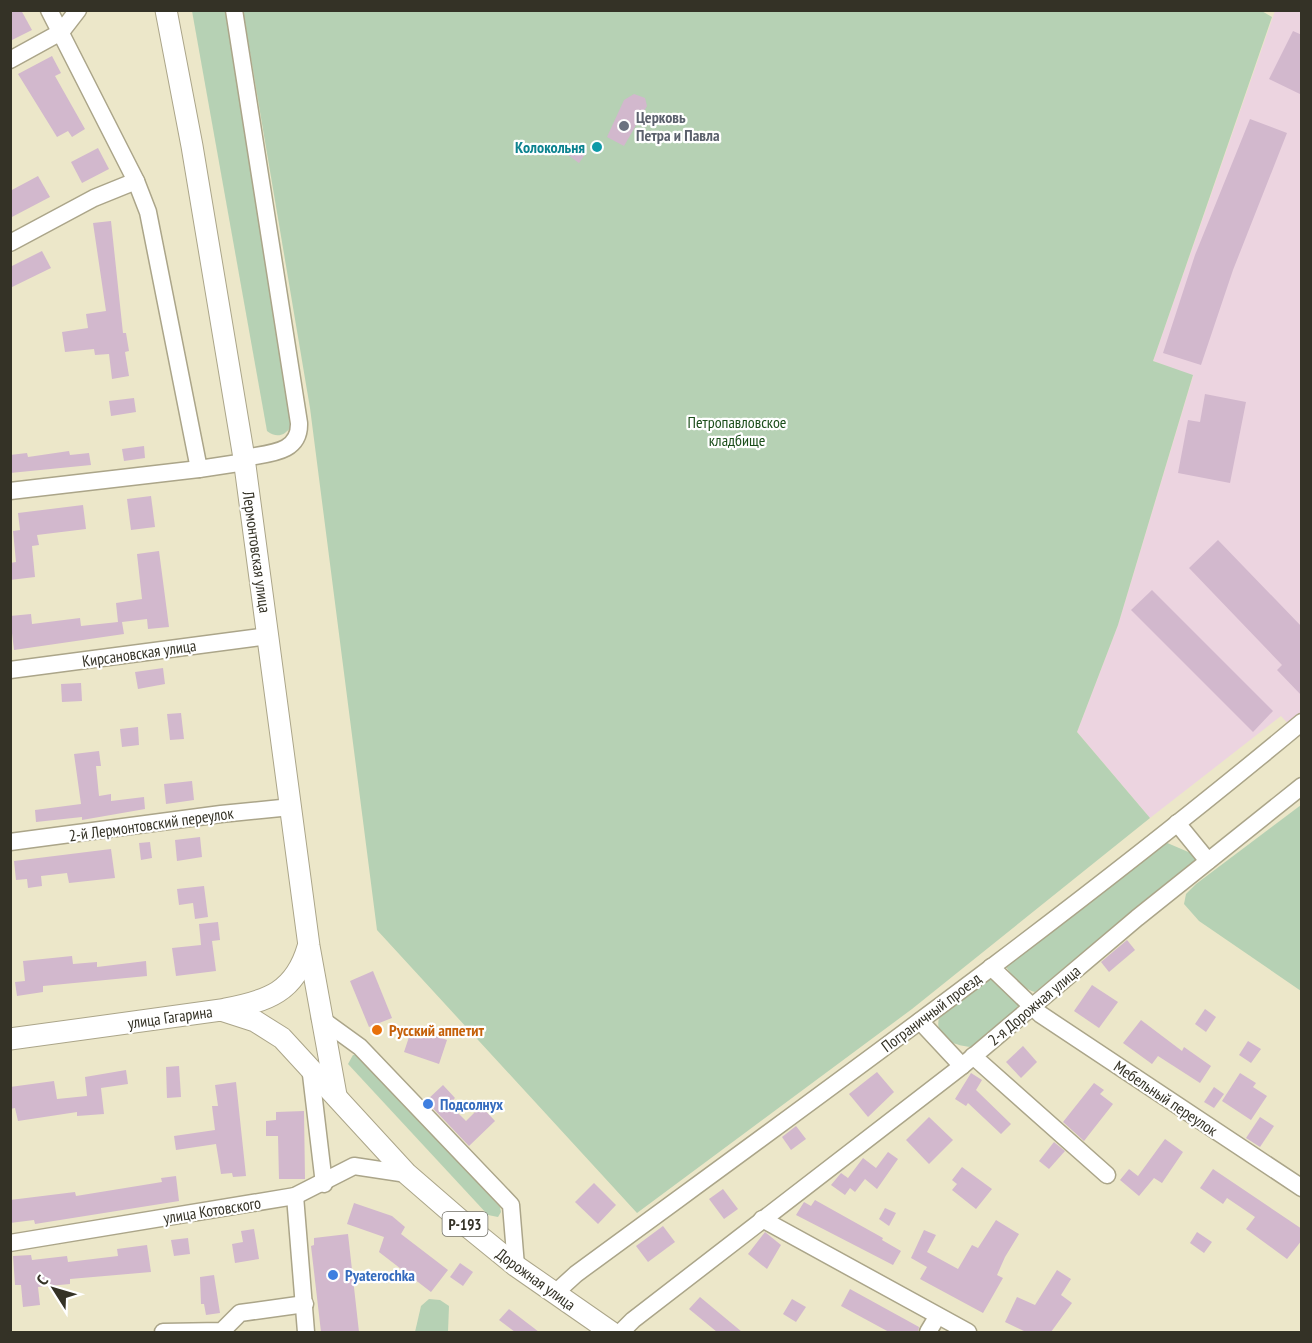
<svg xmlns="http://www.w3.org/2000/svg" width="1312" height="1343" viewBox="0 0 1312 1343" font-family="'PT Sans Narrow',sans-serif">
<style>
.industrial{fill:#ecd4e0}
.green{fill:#b6d1b4}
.building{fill:#d2b8cd}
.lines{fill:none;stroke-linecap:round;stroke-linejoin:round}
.minor-casing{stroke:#aba589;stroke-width:19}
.major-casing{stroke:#aba589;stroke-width:23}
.minor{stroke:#fff;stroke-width:16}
.major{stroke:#fff;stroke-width:21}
.worship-dot{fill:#6b7280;stroke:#fff;stroke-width:2}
.culture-dot{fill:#0f9aa8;stroke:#fff;stroke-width:2}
.food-dot{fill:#e8710a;stroke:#fff;stroke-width:2}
.shop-dot{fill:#3f7fe0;stroke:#fff;stroke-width:2}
.labels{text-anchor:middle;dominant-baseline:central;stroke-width:4.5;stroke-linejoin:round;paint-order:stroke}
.shield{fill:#fff;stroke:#717067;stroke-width:1.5}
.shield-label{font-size:15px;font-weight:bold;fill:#343226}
.worship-label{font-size:16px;font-weight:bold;fill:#5b616d;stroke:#fff;text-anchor:start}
.culture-label{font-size:16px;font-weight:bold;fill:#0d838f;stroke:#fff;text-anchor:end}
.park-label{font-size:16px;fill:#1c4e1b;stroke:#fff}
.street-label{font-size:16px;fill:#343226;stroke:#fff}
.food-label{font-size:16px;font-weight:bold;fill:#c56008;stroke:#fff;text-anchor:start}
.shop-label{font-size:16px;font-weight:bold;fill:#366cbe;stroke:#fff;text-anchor:start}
</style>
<rect width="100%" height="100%" fill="#ece7c9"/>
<polygon class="industrial" points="1275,11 1301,11 1301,738 1281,716 1150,818 1077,732 1118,625 1193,376 1153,361"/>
<g class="green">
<polygon points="1260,10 1272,17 1153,361 1193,375 1118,625 1077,732 1150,818 912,1009 637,1213 377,930 310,408 243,11"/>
<path d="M192,11H225L291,424L290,428C284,436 276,438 267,431Z"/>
<polygon points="1301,805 1301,991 1199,921 1184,904 1186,894 1196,884"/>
<path d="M1165,842L1200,857L1035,992C1022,989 1014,978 1006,967L1007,964Z"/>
<path d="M991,978L1018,1002V1008L971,1047C955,1046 934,1038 939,1018Z"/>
<polygon points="353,1055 358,1055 500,1207 501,1212 498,1217 488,1215 348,1064"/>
<polygon points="429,1299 440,1300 449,1306 448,1332 415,1332 421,1306"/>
</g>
<g class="building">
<polygon points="10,10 21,10 32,30 10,41"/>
<polygon points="1293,31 1302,35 1302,95 1269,79"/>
<polygon points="52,56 61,73 55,76 85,129 72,137 68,131 57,137 18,74"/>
<polygon points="634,94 645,98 647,106 624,146 607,137 624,100"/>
<polygon points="1250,119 1287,133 1233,270 1201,365 1163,353 1195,255"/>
<polygon points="570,143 585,154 579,163 564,152"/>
<polygon points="98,148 109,169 82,183 71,162"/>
<polygon points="38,176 50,197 10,218 10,191"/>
<polygon points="111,221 123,333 126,333 129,351 125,352 129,376 112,379 109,354 95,355 94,349 65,352 62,332 88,328 86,314 106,311 93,223"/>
<polygon points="42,251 51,268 10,288 10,267"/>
<polygon points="1205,394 1246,402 1230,483 1178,473 1188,420 1200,422"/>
<polygon points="134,398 136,412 111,416 109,401"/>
<polygon points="144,446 145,458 124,461 122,449"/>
<polygon points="69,451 70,455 89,453 91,465 10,473 10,455 27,453 28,457"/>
<polygon points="151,496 155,527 131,530 127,499"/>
<polygon points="83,505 86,529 37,535 39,545 32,546 35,577 10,580 10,563 16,562 13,531 20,530 18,513"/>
<polygon points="1218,540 1302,627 1302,696 1277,670 1282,665 1189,568"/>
<polygon points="159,551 169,627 148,629 147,619 122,622 124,634 14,650 10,616 31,614 32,624 80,618 81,626 118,622 116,603 142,599 137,554"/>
<polygon points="1152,590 1273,711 1253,732 1131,610"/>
<polygon points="163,668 165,684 138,689 135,672"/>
<polygon points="81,683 82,701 62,702 61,684"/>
<polygon points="181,713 184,739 170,740 167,714"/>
<polygon points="138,727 139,745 122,747 120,729"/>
<polygon points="99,751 101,766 96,766 99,796 111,794 111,801 144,797 145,809 82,820 82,817 36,822 35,810 81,804 74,754"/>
<polygon points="192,781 194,800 166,804 164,784"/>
<polygon points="200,837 202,857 177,861 175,840"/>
<polygon points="150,842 152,858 141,860 139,843"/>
<polygon points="111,849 115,878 69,883 67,873 41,876 42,886 28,888 27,879 16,880 14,861"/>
<polygon points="204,886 208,917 195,919 193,903 179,905 177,889"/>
<polygon points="218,922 220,940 212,941 216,971 176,976 172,948 201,945 199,924"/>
<polygon points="1127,940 1135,950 1109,972 1101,962"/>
<polygon points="72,956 73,964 97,962 97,967 146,961 147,976 43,986 43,992 17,996 15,982 25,981 23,961"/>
<polygon points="373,971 392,1018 369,1027 350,981"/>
<polygon points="1092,985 1118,1002 1099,1028 1074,1011"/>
<polygon points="1205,1009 1216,1017 1206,1032 1195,1024"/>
<polygon points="1141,1020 1182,1051 1184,1047 1211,1066 1200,1083 1158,1056 1152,1064 1123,1043"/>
<polygon points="422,1031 447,1040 439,1064 404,1052 410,1034 420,1037"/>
<polygon points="1248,1041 1261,1049 1251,1063 1239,1055"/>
<polygon points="1023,1046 1037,1062 1021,1078 1006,1062"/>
<polygon points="179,1066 181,1097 167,1098 166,1067"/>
<polygon points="126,1070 128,1084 101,1088 104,1114 77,1116 77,1112 18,1121 15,1108 10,1109 10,1087 54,1081 57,1099 87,1096 85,1077"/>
<polygon points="877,1072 894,1092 868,1117 849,1094"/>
<polygon points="971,1073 982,1080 976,1090 1011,1124 1001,1134 968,1103 966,1106 955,1099"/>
<polygon points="1240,1073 1256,1083 1253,1087 1267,1096 1251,1120 1222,1101"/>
<polygon points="236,1082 246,1176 233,1177 232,1173 221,1174 216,1144 176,1150 174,1136 215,1130 212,1106 218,1106 215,1085"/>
<polygon points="1094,1083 1104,1090 1100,1094 1113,1104 1084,1141 1063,1122"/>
<polygon points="443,1085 455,1098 449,1104 466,1121 481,1106 495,1121 469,1146 426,1101"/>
<polygon points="1214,1087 1224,1094 1214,1108 1204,1102"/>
<polygon points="304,1111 305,1179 279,1179 278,1136 266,1136 266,1121 276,1120 276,1112"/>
<polygon points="929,1117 953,1140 929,1164 906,1140"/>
<polygon points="1260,1117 1274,1126 1260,1147 1246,1138"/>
<polygon points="796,1126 806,1139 791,1150 782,1137"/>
<polygon points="1165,1139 1183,1152 1162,1183 1154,1178 1139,1196 1120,1180 1129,1169 1138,1176"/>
<polygon points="1054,1142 1065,1151 1049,1169 1039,1161"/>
<polygon points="888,1152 898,1159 877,1189 865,1179 855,1192 850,1188 845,1195 831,1185 841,1173 848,1178 863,1158 876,1168"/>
<polygon points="962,1167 992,1189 976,1209 952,1190 957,1184 952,1180"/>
<polygon points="1213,1169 1302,1229 1302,1240 1287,1259 1246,1229 1255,1217 1227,1198 1223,1204 1200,1188"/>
<polygon points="176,1176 179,1201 35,1224 34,1220 10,1223 10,1200 75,1192 76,1196 162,1182 161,1178"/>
<polygon points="594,1183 616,1205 598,1224 575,1202"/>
<polygon points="723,1189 738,1209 724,1219 709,1199"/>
<polygon points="815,1200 883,1238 882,1240 901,1251 893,1265 796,1215 804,1202 811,1206"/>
<polygon points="354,1203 392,1216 405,1227 401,1234 448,1270 431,1292 379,1252 384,1237 347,1224"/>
<polygon points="885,1208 896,1213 889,1226 879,1219"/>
<polygon points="996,1220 1019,1234 1005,1257 997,1275 1003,1278 983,1313 920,1279 927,1267 911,1258 924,1230 936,1235 927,1252 958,1269 972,1245 978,1248"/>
<polygon points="663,1226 675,1242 648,1262 636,1246"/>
<polygon points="254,1229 259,1259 235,1263 232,1244 243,1242 241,1231"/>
<polygon points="765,1232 781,1245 767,1269 748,1254"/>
<polygon points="1197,1232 1212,1242 1204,1253 1190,1243"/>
<polygon points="348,1234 359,1332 321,1332 311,1246 314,1245 314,1238"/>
<polygon points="188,1238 190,1254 174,1256 171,1240"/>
<polygon points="147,1245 151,1272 70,1279 70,1284 38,1287 40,1305 23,1307 21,1285 15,1285 13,1256 31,1255 32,1260 67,1256 68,1262 118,1256 117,1249"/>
<polygon points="460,1263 473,1272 463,1286 450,1277"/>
<polygon points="1057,1270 1071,1279 1061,1295 1072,1303 1051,1332 1026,1332 1005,1322 1017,1297 1035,1305"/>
<polygon points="214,1275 220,1313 206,1315 204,1304 201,1304 200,1277"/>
<polygon points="850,1289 919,1327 918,1332 889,1332 841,1306"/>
<polygon points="700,1297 742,1332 717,1332 689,1309"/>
<polygon points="792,1299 806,1307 796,1322 783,1314"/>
<polygon points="509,1309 539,1332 515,1332 499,1320"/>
</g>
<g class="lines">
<defs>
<g id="minor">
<polyline points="49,10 136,181 148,212 199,469 245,462"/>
<path d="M234,10L299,423C300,454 268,453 244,458"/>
<polyline points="10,60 61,32 78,10"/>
<polyline points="10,243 94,198 136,181"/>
<polyline points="10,491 199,469"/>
<polyline points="10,670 268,636"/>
<polyline points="1177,823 1208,861"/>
<polyline points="10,842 221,814 291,807"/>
<polyline points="991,967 1040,1014 1302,1188"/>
<polyline points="320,1018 360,1047 511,1205 516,1266"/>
<polyline points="920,1021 962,1066"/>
<polyline points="973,1056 1107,1175"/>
<polyline points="310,1066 324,1184"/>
<polyline points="295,1196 306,1332"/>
<polyline points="762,1219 968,1332"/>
<polyline points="10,1243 295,1196 354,1166 407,1174"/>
<path d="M554,1294L576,1274C821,1094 1068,917 1302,722"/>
<polyline points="163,1332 222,1331 240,1313 305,1304"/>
<polyline points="621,1332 633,1320 962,1066 1137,918 1302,786"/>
<polyline points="928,1332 937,1317"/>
</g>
<g id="major">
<polyline points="166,10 192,146 244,458 309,946 336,1095"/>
<path d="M225,1009C268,1001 295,992 308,947"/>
<polyline points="10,1039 221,1010 255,1021 282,1038 407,1174 467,1226 516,1266 611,1332"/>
</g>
</defs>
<use href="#minor" class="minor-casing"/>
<use href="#major" class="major-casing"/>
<use href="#minor" class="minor"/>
<use href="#major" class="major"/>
</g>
<circle class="worship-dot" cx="624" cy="126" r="6"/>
<circle class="culture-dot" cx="597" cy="147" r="6"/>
<circle class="food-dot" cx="377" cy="1030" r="6"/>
<g class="shop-dot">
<circle cx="428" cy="1104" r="6"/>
<circle cx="333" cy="1275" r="6"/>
</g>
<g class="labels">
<rect class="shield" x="442.5" y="1212" width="45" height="24" rx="4.5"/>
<g class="shield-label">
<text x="465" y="1224">Р-193</text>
</g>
<g class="worship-label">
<text x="636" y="117">Церковь<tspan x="636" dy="18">Петра и Павла</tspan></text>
</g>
<g class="culture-label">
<text x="585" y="147">Колокольня</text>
</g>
<g class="park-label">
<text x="737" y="422">Петропавловское<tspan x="737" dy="18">кладбище</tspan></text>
</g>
<g class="street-label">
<text transform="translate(257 552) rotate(82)">Лермонтовская улица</text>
<text transform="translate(139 653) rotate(-8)">Кирсановская улица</text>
<text transform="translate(151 824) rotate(-8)">2-й Лермонтовский переулок</text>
<text transform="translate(1034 1005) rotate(-40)">2-я Дорожная улица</text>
<text transform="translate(931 1012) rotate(-37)">Пограничный проезд</text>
<text transform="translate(170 1017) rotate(-8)">улица Гагарина</text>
<text transform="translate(1166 1098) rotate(34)">Мебельный переулок</text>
<text transform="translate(212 1210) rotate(-9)">улица Котовского</text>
<text transform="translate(536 1279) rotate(36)">Дорожная улица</text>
</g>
<g class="food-label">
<text x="389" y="1030">Русский аппетит</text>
</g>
<g class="shop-label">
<text x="440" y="1104">Подсолнух</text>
<text x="345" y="1275">Pyaterochka</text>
</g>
</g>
<rect width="1312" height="1343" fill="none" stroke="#343226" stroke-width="24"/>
<g transform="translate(54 1289) rotate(307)" stroke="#ffffff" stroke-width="4.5" paint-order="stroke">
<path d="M0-4.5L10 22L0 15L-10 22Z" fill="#343226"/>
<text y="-9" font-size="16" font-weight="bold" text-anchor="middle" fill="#343226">С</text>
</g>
</svg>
